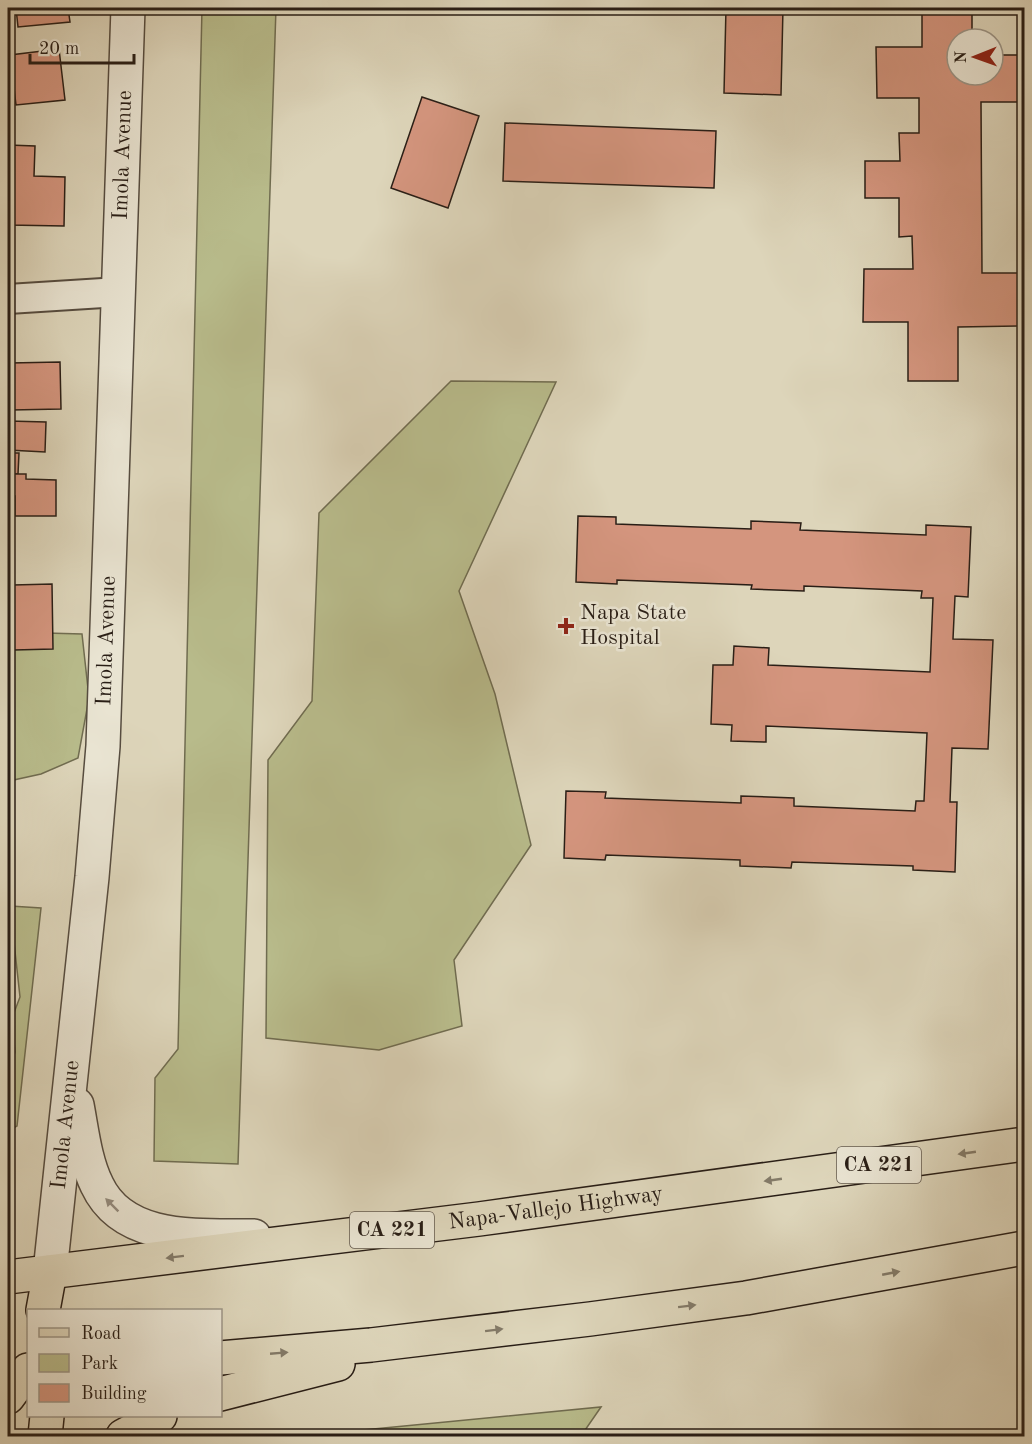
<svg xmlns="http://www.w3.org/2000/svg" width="1032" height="1444" viewBox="0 0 1032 1444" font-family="'Old Standard TT',serif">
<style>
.green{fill:#b8bb8b;stroke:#706c50;stroke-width:1.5}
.building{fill:#d4957e;stroke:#291e16;stroke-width:1.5}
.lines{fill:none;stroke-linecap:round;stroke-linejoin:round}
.minor-casing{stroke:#564c3f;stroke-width:32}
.tertiary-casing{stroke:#564c3f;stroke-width:36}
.primary-casing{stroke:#291e16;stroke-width:36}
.minor{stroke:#e9e4d2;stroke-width:28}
.tertiary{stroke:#e9e4d2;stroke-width:33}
.primary{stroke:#ddd5ba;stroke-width:33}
.oneway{fill:#837a68}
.oneway2{fill:#938b7d}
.poi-dot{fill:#8f2418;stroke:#e9e4d2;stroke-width:2}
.labels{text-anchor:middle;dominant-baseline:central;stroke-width:5;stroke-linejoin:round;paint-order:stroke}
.shield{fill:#e9e4d2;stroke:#63594e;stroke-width:1.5}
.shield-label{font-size:21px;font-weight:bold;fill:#291e16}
.street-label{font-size:22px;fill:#291e16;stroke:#e9e4d2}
.poi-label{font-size:22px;fill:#291e16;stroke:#e9e4d2;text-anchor:start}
</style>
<rect width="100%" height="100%" fill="#ddd5ba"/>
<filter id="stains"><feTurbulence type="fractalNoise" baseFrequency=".00333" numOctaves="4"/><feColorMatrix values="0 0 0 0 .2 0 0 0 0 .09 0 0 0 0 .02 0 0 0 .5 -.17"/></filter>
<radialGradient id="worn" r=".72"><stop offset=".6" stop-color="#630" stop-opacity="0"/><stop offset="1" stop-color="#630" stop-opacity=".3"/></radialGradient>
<g class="green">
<polygon points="202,8 276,8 238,1164 154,1161 155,1078 178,1049"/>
<polygon points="451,381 556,382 459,591 495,694 531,845 454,960 462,1026 379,1050 266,1038 268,760 312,701 319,513"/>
<polygon points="8,632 82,634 89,698 78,758 41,774 9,781"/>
<polygon points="10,906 41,908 17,1126 8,1131 8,1078 15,1052 12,1018 20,997"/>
<polygon points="601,1407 581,1436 301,1436"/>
</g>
<g class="building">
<polygon points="16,8 68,8 70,22 18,27"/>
<polygon points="726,8 783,8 781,95 724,93"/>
<polygon points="922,8 972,8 972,39 957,39 957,75 993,75 993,55 1024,55 1024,102 981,102 982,273 1019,273 1020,326 958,327 958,381 908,381 908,322 863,322 864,269 913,269 912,236 899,237 899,198 865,198 865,161 900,161 899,133 919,133 919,98 877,98 876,47 922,47"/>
<polygon points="59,49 65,100 16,105 10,55"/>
<polygon points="422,97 479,116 448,208 391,188"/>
<polygon points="505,123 716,131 714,188 503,181"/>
<polygon points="8,145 35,146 34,176 65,177 64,226 8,225"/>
<polygon points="60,362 61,409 11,410 10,363"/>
<polygon points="8,421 46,422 45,452 8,450"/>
<polygon points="8,453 19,453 18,474 8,474"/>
<polygon points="8,474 26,474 26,479 56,480 56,516 15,516 15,496 8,496"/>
<polygon points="578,516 616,517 616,524 751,529 751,521 801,523 800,530 926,535 926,525 971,527 968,597 955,596 953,639 993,640 988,749 952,748 950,802 957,802 955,872 913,870 913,866 792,862 791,868 740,866 740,860 606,855 605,860 564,858 566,791 606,792 605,798 741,803 741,796 794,798 794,806 915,811 916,801 924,801 927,733 766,726 766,742 731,741 732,725 711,724 713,665 733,665 734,646 769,648 768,665 930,672 933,598 921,598 922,591 804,586 804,591 751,589 752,585 617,580 617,584 576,582"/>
<polygon points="52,584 53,649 14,650 13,585"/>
</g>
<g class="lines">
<defs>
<polyline id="minor" points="8,299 119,292"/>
<g id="tertiary">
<path d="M77,1105C82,1131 85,1161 97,1185C124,1243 201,1235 254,1236"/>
<path id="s1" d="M50,1272L92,877L103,746L128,8"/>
</g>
<g id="primary">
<path id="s2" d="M8,1277L479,1219L1024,1144"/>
<polyline points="43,1310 50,1272"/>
<polyline points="220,1358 371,1345 590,1319 746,1298 1024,1248"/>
<polyline points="220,1394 338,1364"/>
<polyline points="8,1397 28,1370"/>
<polyline points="45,1436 47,1416"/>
<polyline points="123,1436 160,1416"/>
</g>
</defs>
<use href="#minor" class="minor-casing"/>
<use href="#tertiary" class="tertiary-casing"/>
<use href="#primary" class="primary-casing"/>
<use href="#minor" class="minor"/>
<use href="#tertiary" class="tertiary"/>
<use href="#primary" class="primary"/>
</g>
<defs><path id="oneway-solid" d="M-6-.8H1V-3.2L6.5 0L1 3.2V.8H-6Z" transform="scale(1.5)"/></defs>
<g class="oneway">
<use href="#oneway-solid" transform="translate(967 1153) rotate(172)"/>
<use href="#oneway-solid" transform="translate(773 1180) rotate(172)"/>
<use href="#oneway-solid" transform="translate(175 1257) rotate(173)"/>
<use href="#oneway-solid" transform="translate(891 1273) rotate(-11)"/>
<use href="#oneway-solid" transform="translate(687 1306) rotate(-7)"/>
<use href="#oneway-solid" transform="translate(494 1330) rotate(-7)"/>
<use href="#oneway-solid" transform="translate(279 1353) rotate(-5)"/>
</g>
<use class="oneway2" href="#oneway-solid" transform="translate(112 1205) rotate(-135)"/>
<path class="poi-dot" d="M563 617h6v6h6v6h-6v6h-6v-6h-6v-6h6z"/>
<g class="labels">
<g class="shield">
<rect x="837" y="1147" width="84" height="36" rx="4.5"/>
<rect x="350" y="1212" width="84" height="36" rx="4.5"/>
</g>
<g class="shield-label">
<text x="879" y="1165">CA 221</text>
<text x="392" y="1230">CA 221</text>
</g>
<g class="street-label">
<text stroke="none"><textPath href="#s1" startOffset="1120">Imola Avenue</textPath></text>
<text stroke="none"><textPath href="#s1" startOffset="634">Imola Avenue</textPath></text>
<text stroke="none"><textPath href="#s1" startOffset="148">Imola Avenue</textPath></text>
<text stroke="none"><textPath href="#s2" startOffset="552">Napa-Vallejo Highway</textPath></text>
</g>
<g class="poi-label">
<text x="580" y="613">Napa State<tspan x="580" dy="25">Hospital</tspan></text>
</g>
</g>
<rect width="1032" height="1444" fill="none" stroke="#ddd5ba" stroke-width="30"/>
<rect x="9" y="9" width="1014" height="1426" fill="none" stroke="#291e16" stroke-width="3"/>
<rect x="15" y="15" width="1002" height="1414" fill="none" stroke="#291e16" stroke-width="1.5"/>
<rect x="27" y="1309" width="195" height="108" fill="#e9e4d2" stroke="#9c9587" stroke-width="1.5"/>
<rect x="39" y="1328" width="30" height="9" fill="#ddd5ba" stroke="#9c9587" stroke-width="1.5"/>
<text x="81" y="1339" font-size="18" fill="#291e16">Road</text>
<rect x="39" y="1354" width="30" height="18" fill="#b8bb8b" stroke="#9c9587" stroke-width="1.5"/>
<text x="81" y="1369" font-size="18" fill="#291e16">Park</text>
<rect x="39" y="1384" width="30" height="18" fill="#d4957e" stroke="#9c9587" stroke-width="1.5"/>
<text x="81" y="1399" font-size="18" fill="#291e16">Building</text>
<g transform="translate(975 57) rotate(269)"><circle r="28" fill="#e9e4d2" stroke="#9c9587" stroke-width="1.5"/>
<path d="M0-4.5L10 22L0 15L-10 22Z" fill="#8f2418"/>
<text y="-9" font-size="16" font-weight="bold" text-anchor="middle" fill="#291e16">N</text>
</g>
<path d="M30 54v9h104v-9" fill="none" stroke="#291e16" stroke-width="3"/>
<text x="39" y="54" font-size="18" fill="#291e16" stroke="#e9e4d2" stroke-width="4.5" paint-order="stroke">20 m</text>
<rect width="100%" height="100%" filter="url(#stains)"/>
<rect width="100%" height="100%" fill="url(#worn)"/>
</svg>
